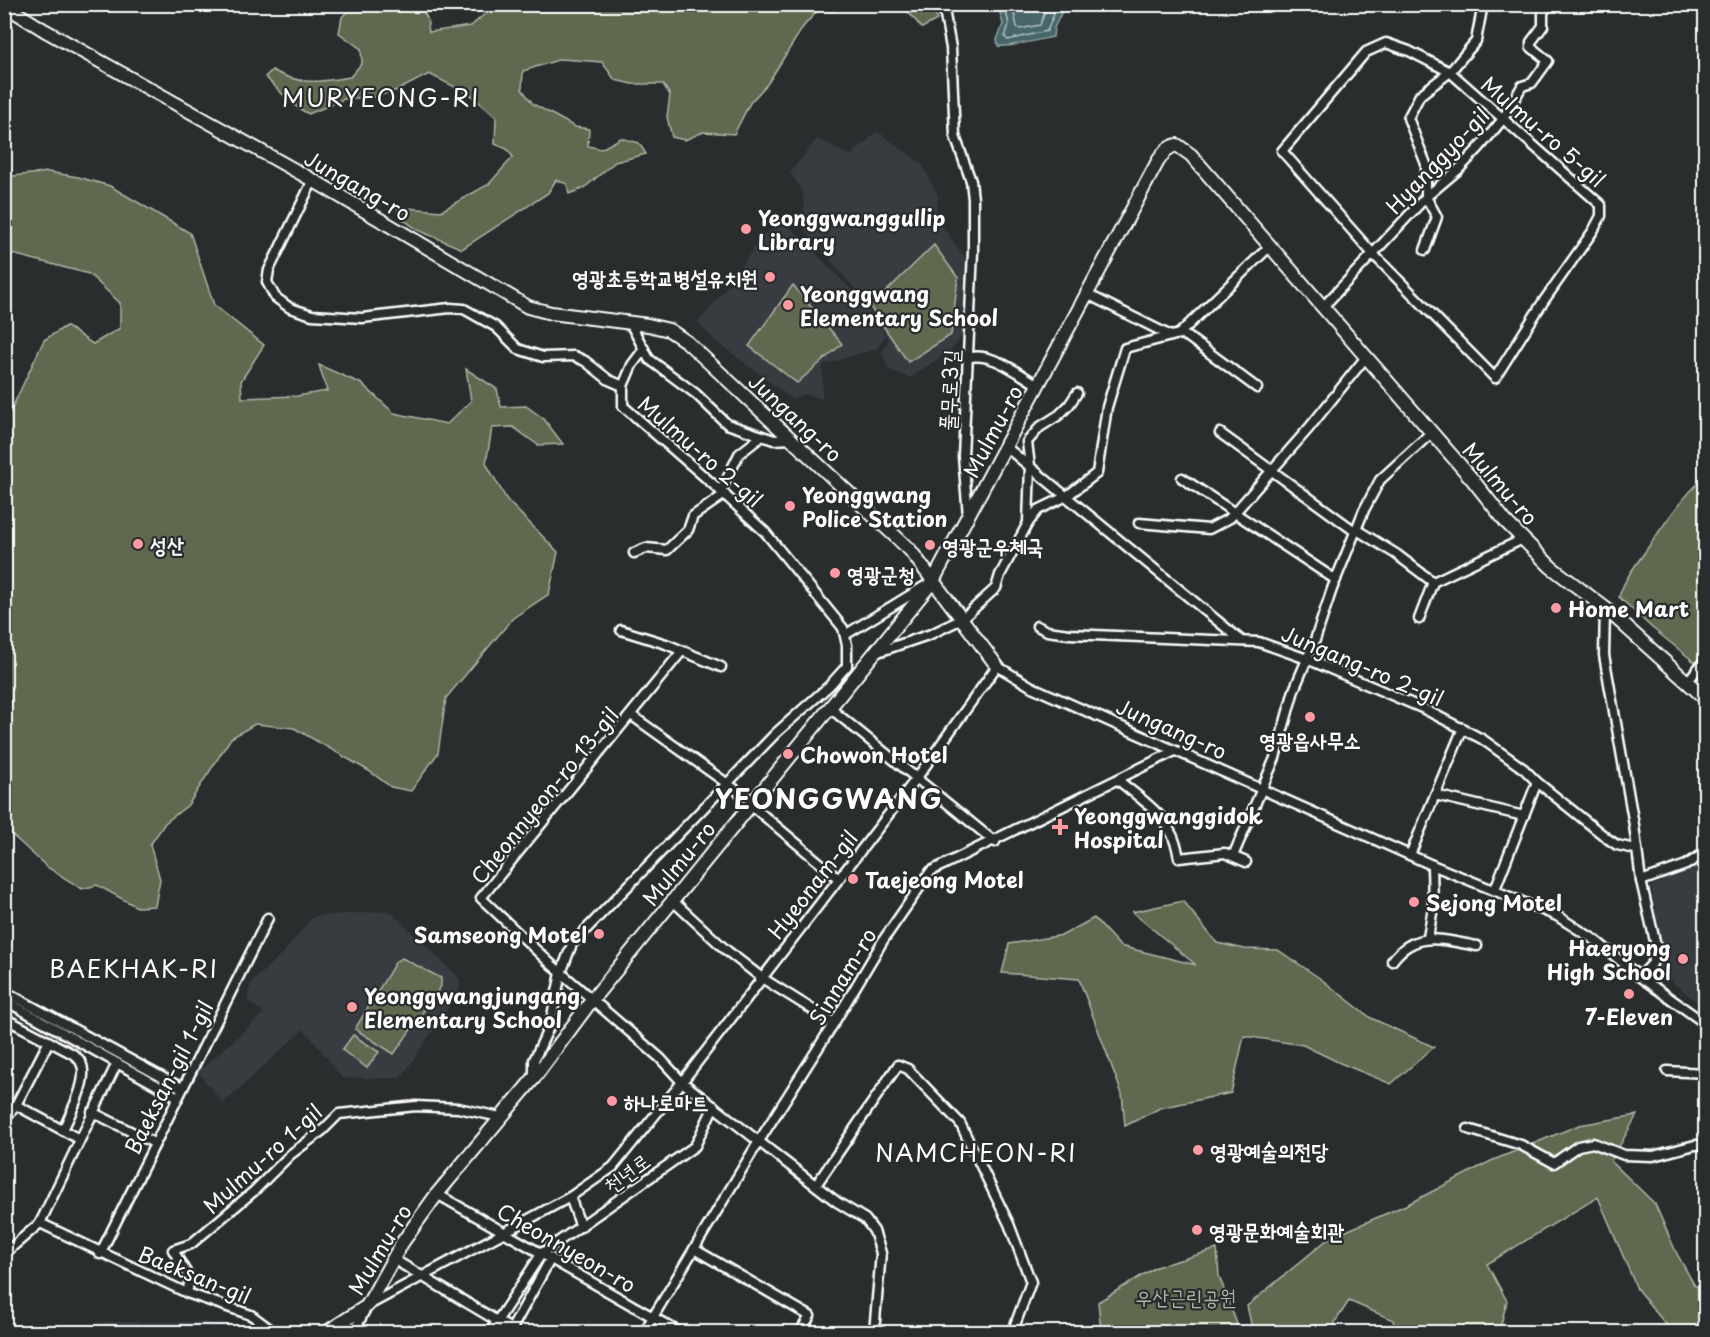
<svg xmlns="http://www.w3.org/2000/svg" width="1710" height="1337" viewBox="0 0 1710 1337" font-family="'Playpen Sans','Poor Story',sans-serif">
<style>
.built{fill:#383a41}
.green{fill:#60694f;stroke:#b0b4a7;stroke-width:1.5}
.water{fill:#47656a;stroke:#91a3a6;stroke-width:1.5}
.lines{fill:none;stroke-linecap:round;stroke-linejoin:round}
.shore{stroke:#b5c1c3;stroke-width:1.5}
.street-casing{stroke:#fff;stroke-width:13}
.secondary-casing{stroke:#fff;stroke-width:16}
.street{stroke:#2a2d2e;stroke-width:8}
.secondary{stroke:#2a2d2e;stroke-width:12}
.poi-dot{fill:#ff9aa2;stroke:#2a2d2e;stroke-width:2}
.labels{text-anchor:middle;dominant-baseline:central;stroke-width:4.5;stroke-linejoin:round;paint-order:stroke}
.street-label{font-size:21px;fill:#fff;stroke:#2a2d2e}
.poi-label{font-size:21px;font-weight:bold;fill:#fff;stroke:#2a2d2e;text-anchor:start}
.park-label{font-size:21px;fill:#b0b4a7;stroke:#2a2d2e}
.quarter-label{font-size:24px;letter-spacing:1.5px;fill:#fff;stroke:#2a2d2e}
.district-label{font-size:27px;font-weight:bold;letter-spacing:1.5px;fill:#fff;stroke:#2a2d2e}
</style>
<rect width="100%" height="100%" fill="#2a2d2e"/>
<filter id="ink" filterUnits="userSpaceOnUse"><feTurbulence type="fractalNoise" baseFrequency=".0167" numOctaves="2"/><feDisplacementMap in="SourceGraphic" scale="12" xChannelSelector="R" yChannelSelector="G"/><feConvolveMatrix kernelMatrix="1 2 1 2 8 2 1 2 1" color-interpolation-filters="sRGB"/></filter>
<g filter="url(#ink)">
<g class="built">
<polygon points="877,131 922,164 938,196 936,217 968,262 963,335 952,349 910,378 888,369 882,352 889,340 879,324 885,336 878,348 823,365 822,399 806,394 792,399 717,342 698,323 726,288 763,235 785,222 849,287 879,323 867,303 806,232 803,193 790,172 817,139 851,156"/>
<polygon points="1705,859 1705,1009 1657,969 1662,948 1651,886 1692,868"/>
<polygon points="390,911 460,979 459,992 401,1078 342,1078 304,1029 223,1104 198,1072 264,1013 247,1001 251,983 283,953 314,916"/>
<polygon points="106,1322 205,1322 244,1332 60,1332"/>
</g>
<g class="green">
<path d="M354,4L420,5L427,18L429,32L471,26L495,5H837L836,11L818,10L803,27L768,83L750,103L734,134L703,132L685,140L672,137L667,117L670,95L663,84H632L615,80L602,62L561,59L523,71L522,89L533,104L575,127L589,129L588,146L601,149L621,138L639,143L646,154L615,162L584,188L569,194L567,184L556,180L548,193L462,249L418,230L400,217L397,207L441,211L489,184L513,157L507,149L495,144L496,117L471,95L429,74L398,90L374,97L344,99L309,114C292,107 279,89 265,77L272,70C302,86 318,82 350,77L362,63L361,49L339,33L342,17Z"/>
<polygon points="902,5 932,5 937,20 922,28"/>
<polygon points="48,172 78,177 110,186 190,233 214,305 264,345 241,381 242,398 297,396 327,391 319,365 362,384 394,413 447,424 471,401 466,369 497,389 501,407 526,406 544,419 563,444 538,445 513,427 492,428 486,463 507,500 558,552 549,594 513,618 446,698 438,753 411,791 391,787 369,771 294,728 255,724 231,738 188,805 165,823 150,845 160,879 155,906 137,907 97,885 82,889 47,867 11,834 5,831 5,423 44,340 66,326 93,344 120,328 120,303 89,274 5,252 5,186 13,176"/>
<polygon points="934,245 958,278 951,335 908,362 870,307"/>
<polygon points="793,285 842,344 797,383 749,346"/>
<path d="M1705,477V652L1697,664L1651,627L1619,597C1624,579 1636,565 1647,549C1665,523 1681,498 1705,477Z"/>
<polygon points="1183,901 1217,943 1245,949 1278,950 1321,979 1371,1018 1434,1047 1391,1084 1340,1063 1303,1045 1244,1036 1231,1093 1160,1108 1125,1126 1122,1094 1079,979 1002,973 1009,944 1063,935 1094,918 1120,946 1196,965 1132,912"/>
<polygon points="402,958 441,978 441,986 394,1054 355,1029 396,961"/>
<polygon points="353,1035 379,1052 367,1068 342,1050"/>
<polygon points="1637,1115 1611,1161 1655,1204 1676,1252 1695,1286 1705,1288 1705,1332 1672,1332 1637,1289 1598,1197 1487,1264 1507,1301 1499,1332 1396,1332 1393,1320 1349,1301 1335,1322 1335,1332 1253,1332 1247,1306 1328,1239 1408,1204 1491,1161 1579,1125"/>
<polygon points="1217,1249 1219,1276 1240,1332 1101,1332 1098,1302 1156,1267"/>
</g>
<path class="water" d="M998,5H1061L1063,9L1054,28L1053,37C1040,39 1009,48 998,46L997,40L1003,24Z"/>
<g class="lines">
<g class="shore">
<polyline points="1004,4 1009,24 1005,37 1008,40 1047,31 1056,9 1056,4"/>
<polyline points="1012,4 1017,27 1020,29 1040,25 1048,4"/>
</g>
<defs>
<g id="street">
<polyline points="943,4 951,48 955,136 971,181 973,199 973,252 963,456 968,516"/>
<polygon points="1386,43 1409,51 1450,72 1601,205 1601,216 1593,231 1543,302 1495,378 1373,254 1282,151 1366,52"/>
<polyline points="313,180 269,270 267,282 275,297 290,308 312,315 362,318 450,308 464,309 496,327 518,349 543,357 574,356 585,361 609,380 623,386 623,406 714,485 765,532 843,628 847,645 847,666 829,686 776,733 572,944 561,973 550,1025 534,1060 534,1077"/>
<polyline points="1425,250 1437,217 1426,197 1426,164 1408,118 1420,95 1450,72 1476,41 1483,4"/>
<polyline points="1087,294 1171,336"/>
<polyline points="1322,308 1426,197 1458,170 1479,148 1503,119 1522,86 1532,83 1548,61 1531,47 1531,42 1543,26 1543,12 1549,4"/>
<polyline points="630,323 649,359 696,394 727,424 774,440 791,439"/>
<polyline points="1179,334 1269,247"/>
<path d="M967,358C990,350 1019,374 1038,385"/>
<polyline points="623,386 632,365 644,349"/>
<polyline points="1220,433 1356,532"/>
<polyline points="1006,447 1242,641"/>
<polyline points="1182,478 1336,580"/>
<polyline points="721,491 739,454 762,436"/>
<polyline points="1028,523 1030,466 1027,442 1040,427 1059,415 1069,405 1077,393"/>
<polyline points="1139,523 1209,529 1230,518 1309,428 1366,357"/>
<polyline points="1357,530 1396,554 1433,582 1523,539"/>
<polyline points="634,553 646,548 667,550 688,530 693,516 725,494"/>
<polyline points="1605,608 1604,655 1634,825 1641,881 1657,950 1652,964 1640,977"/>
<polyline points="1419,619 1433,582"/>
<polyline points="1037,626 1047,631 1069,634 1259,642 1307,659 1422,708 1482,739 1524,769 1537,782 1608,839 1617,845 1635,849"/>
<polyline points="621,630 666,644 721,667"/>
<polyline points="845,635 925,586"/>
<polyline points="682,651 481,898 552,965 660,1058 682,1082 837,1202 865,1219 874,1231 881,1253 874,1332"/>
<polyline points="875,653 931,634 962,619 996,588 1000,575 1028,523 1038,510 1067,496 1097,473 1107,407 1125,348 1179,334 1188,337 1257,388"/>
<polyline points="1687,682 1706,659"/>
<polyline points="830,708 995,842"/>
<polyline points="631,715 753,802"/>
<path d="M1118,780C1147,804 1173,818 1179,858L1225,853L1246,862"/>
<polyline points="1435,795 1463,728"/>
<polyline points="751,805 839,879"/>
<polyline points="1410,855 1435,795 1524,816"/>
<polyline points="1233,856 1275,758 1294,690 1315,640 1332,589 1364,510 1380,480 1432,432"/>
<polyline points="1641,881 1686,865 1706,852"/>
<polyline points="1495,889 1537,782"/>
<polyline points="673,901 726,950 762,978 834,1023"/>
<polyline points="1428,938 1433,907 1432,865"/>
<path d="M1392,961C1416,929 1442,940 1477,946"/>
<polyline points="4,991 182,1088"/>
<polyline points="4,1000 178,1097"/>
<path d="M4,1018L73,1054C76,1057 79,1058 80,1061C91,1077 70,1114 63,1130"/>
<polyline points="1667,1071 1706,1073"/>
<polyline points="16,1105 48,1043"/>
<polyline points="92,1112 154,1143"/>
<polyline points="4,1120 16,1105 79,1139"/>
<polyline points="1468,1129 1521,1145 1554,1163 1578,1146 1593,1143 1624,1155 1653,1156 1695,1145 1706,1145"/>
<polyline points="816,1185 898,1065 908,1069 960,1123 1009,1224 1031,1282 1015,1325 1016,1332"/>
<polyline points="437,1194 679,1332"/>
<polyline points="570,1197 581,1227"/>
<polyline points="40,1223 117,1063"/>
<polyline points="694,1249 810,1316 800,1332"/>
<polyline points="4,1254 40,1223 187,1293 251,1315 274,1332"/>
<polyline points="100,1254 268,918"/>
<polyline points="393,1259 516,1332"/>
<polyline points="187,1293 190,1279 173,1250 191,1244 254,1191 291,1154 323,1130 339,1114 416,1106 458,1108 500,1117"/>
<polyline points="354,1332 367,1306 570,1197 613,1167 682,1082 916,779 997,666 1032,687 1432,865 1557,916 1595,940 1640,977 1706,1024"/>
<polyline points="490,1332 542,1253 695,1146 714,1106"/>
<polyline points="510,1332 551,1258"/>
<polyline points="644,1332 759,1141 834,1023 884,939 931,871 1175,751"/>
</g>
<g id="secondary">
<polyline points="4,5 44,30 316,182 528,307 551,313 648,325 669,330 687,342 910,550 997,666"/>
<path d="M327,1332L367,1306L402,1243L437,1194L534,1078L592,1000L933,581L1158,161C1164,153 1167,147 1177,145L1191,155L1472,479L1506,522L1551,567L1605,608L1706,699"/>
</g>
</defs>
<use href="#street" class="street-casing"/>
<use href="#secondary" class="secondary-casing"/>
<use href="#street" class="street"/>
<use href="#secondary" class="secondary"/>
</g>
</g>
<g class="poi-dot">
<circle cx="746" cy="229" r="6"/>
<circle cx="770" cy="277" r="6"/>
<circle cx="788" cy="305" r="6"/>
<circle cx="790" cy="506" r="6"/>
<circle cx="138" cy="544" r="6"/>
<circle cx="930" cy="545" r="6"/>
<circle cx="835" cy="573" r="6"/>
<circle cx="1556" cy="608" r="6"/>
<circle cx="1310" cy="717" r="6"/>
<circle cx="788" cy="754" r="6"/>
<path d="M1057 818h6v6h6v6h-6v6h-6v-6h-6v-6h6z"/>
<circle cx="853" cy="879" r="6"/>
<circle cx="1414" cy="902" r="6"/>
<circle cx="599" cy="934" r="6"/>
<circle cx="1683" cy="959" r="6"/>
<circle cx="1629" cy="994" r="6"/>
<circle cx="352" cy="1007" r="6"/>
<circle cx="612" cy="1101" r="6"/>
<circle cx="1198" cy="1150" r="6"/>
<circle cx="1197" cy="1230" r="6"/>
</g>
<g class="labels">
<g class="street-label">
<text transform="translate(1544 131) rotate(41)">Mulmu-ro 5-gil</text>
<text transform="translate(1437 160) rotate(-46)">Hyanggyo-gil</text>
<text transform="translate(358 185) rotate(30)">Jungang-ro</text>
<text transform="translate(948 390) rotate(-87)">풀무로3길</text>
<text transform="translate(796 417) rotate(43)">Jungang-ro</text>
<text transform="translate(992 431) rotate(-62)">Mulmu-ro</text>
<text transform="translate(701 451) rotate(41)">Mulmu-ro 2-gil</text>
<text transform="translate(1501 483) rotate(49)">Mulmu-ro</text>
<text transform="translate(1363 665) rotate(23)">Jungang-ro 2-gil</text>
<text transform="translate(1172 728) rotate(24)">Jungang-ro</text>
<text transform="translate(544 795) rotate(-51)">Cheonnyeon-ro 13-gil</text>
<text transform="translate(678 863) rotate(-51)">Mulmu-ro</text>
<text transform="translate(812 884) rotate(-52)">Hyeonam-gil</text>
<text transform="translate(842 976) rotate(-59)">Sinnam-ro</text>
<text transform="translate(168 1077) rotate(-63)">Baeksan-gil 1-gil</text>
<text transform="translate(262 1158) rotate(-42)">Mulmu-ro 1-gil</text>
<text transform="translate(626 1172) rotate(-36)">천년로</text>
<text transform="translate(567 1247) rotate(30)">Cheonnyeon-ro</text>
<text transform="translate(379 1249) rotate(-59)">Mulmu-ro</text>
<text transform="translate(195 1274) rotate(22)">Baeksan-gil</text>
</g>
<g class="poi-label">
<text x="758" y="217">Yeonggwanggullip<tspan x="758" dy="24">Library</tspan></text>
<text x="758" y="277" text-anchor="end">영광초등학교병설유치원</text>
<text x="800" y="293">Yeonggwang<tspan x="800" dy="24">Elementary School</tspan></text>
<text x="802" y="494">Yeonggwang<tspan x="802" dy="24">Police Station</tspan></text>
<text x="150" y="544">성산</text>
<text x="942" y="545">영광군우체국</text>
<text x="847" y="573">영광군청</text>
<text x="1568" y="608">Home Mart</text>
<text x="1310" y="739" text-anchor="middle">영광읍사무소</text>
<text x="800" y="754">Chowon Hotel</text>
<text x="1074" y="815">Yeonggwanggidok<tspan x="1074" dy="24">Hospital</tspan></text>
<text x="865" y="879">Taejeong Motel</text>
<text x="1426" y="902">Sejong Motel</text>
<text x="587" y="934" text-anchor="end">Samseong Motel</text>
<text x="1671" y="947" text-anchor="end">Haeryong<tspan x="1671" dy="24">High School</tspan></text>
<text x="364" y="995">Yeonggwangjungang<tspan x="364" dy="24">Elementary School</tspan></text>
<text x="1629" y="1016" text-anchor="middle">7-Eleven</text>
<text x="624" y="1101">하나로마트</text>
<text x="1210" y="1150">영광예술의전당</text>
<text x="1209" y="1230">영광문화예술회관</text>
</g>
<g class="park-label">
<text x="1186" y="1296">우산근린공원</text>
</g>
<g class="quarter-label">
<text x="381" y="97">MURYEONG-RI</text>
<text x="134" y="968">BAEKHAK-RI</text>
<text x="976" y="1152">NAMCHEON-RI</text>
</g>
<g class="district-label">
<text x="829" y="797">YEONGGWANG</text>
</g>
</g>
<rect width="1710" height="1337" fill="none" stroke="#2a2d2e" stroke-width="24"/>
<rect x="12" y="12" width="1686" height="1313" fill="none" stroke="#fff" stroke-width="2" filter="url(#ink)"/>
</svg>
